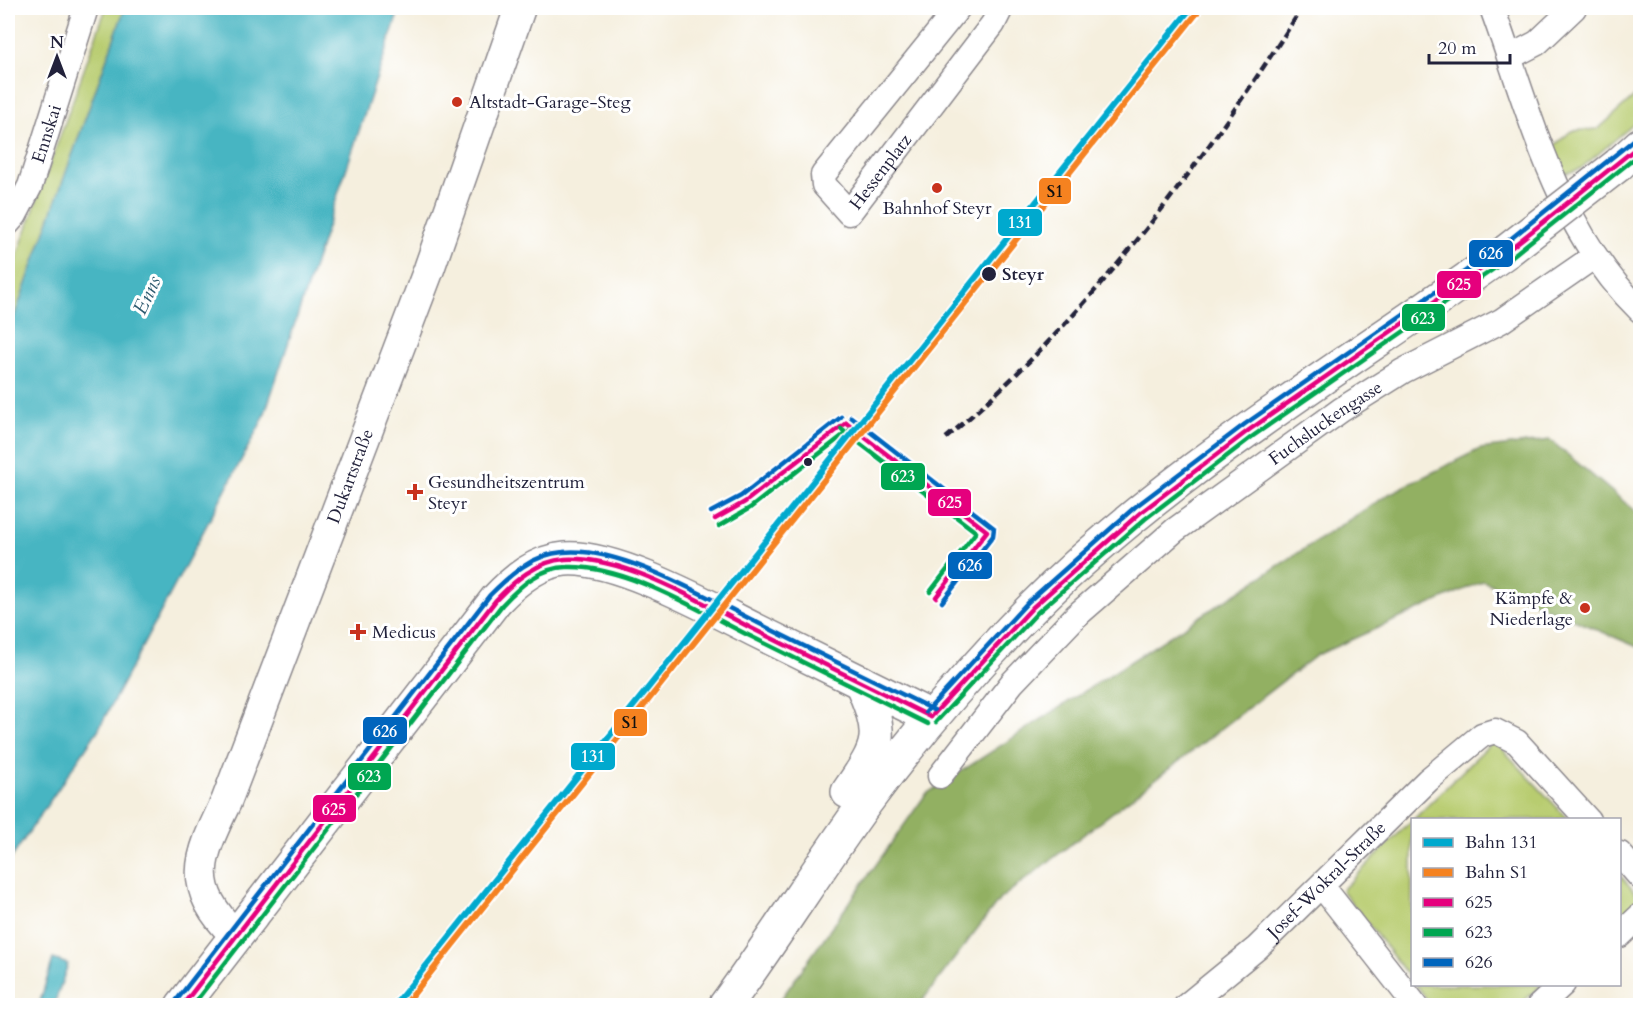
<svg xmlns="http://www.w3.org/2000/svg" width="1648" height="1013" viewBox="0 0 1648 1013" font-family="Cardo,serif">
<style>
.green{fill:#b8cc70;stroke:#6d7756;stroke-width:1.5}
.forest{fill:#92b062;stroke:#5a694e;stroke-width:1.5}
.water{fill:#47b5c2;stroke:#346c7e;stroke-width:1.5}
.lines{fill:none;stroke-linecap:round;stroke-linejoin:round}
.minor-casing{stroke:#8c888c;stroke-width:27}
.tertiary-casing{stroke:#8c888c;stroke-width:33}
.secondary-casing{stroke:#8c888c;stroke-width:36}
.primary-casing{stroke:#8c888c;stroke-width:36}
.minor{stroke:#fff;stroke-width:24}
.tertiary{stroke:#fff;stroke-width:30}
.secondary{stroke:#fff;stroke-width:33}
.primary{stroke:#fff;stroke-width:33}
.rail{stroke:#22223b;stroke-width:4.5;stroke-dasharray:9 4.5;stroke-linecap:butt}
.primary-bridge-casing{stroke:#8c888c;stroke-width:36;stroke-linecap:butt}
.primary-bridge{stroke:#fff;stroke-width:33}
.bus-1-casing{stroke:#fff;stroke-width:9}
.bus-2-casing{stroke:#fff;stroke-width:9}
.bus-3-casing{stroke:#fff;stroke-width:9}
.bus-1{stroke:#e5007d;stroke-width:4.5}
.bus-2{stroke:#00a651;stroke-width:4.5}
.bus-3{stroke:#0065bd;stroke-width:4.5}
.rail-1-casing{stroke:#fff;stroke-width:10}
.rail-2-casing{stroke:#fff;stroke-width:10}
.rail-1{stroke:#00a9ce;stroke-width:6}
.rail-2{stroke:#f58220;stroke-width:6}
.poi-dot{fill:#c8321e;stroke:#fff;stroke-width:2}
.stop-dot{fill:#22223b;stroke:#fff;stroke-width:2}
.labels{text-anchor:middle;dominant-baseline:central;stroke-width:6;stroke-linejoin:round;paint-order:stroke}
.poi-label{font-size:18px;fill:#22223b;stroke:#fff;text-anchor:start}
.street-label{font-size:18px;fill:#22223b;stroke:#fff}
.stop-label{font-size:18px;font-weight:bold;fill:#22223b;stroke:#fff;text-anchor:start}
.water-label{font-size:20px;font-style:italic;fill:#315d71;stroke:#fff}
.line-badge{stroke:#fff;stroke-width:2}
.badge-label{font-size:16px;text-anchor:middle;font-weight:bold;fill:#fff}
.pale-badge-label{font-size:16px;text-anchor:middle;font-weight:bold;fill:#111}
</style>
<rect width="100%" height="100%" fill="#fff"/>
<filter id="ink" filterUnits="userSpaceOnUse"><feTurbulence type="fractalNoise" baseFrequency=".0167" numOctaves="2"/><feDisplacementMap in="SourceGraphic" scale="12" xChannelSelector="R" yChannelSelector="G"/><feConvolveMatrix kernelMatrix="1 2 1 2 8 2 1 2 1" color-interpolation-filters="sRGB"/></filter>
<filter id="wash" filterUnits="userSpaceOnUse"><feTurbulence type="fractalNoise" baseFrequency=".008" numOctaves="4" result="noise"/><feDisplacementMap in="SourceGraphic" scale="24" xChannelSelector="R" yChannelSelector="G"/><feGaussianBlur stdDeviation="1.35" result="paint"/><feColorMatrix in="noise" values="0 0 0 0 0 0 0 0 0 0 0 0 0 0 0 0 0 1.4 0 .05"/><feComposite in="paint" operator="in"/></filter>
<g filter="url(#wash)">
<rect width="100%" height="100%" fill="#f5efde"/>
<g class="green">
<polygon points="106,8 125,8 8,334 8,281"/>
<polygon points="1640,92 1640,119 1580,169 1564,174 1553,147 1571,131 1598,129"/>
<polygon points="1494,740 1568,819 1413,820"/>
<polygon points="1412,820 1412,981 1342,890"/>
<polygon points="1620,875 1640,898 1620,916"/>
<polygon points="1415,985 1542,985 1518,1006 1432,1005"/>
</g>
<polygon class="forest" points="1550,440 1640,515 1640,648 1483,581 1317,655 1000,899 919,1005 776,1006 926,794 1389,494 1480,449"/>
<g class="water">
<polygon points="125,8 400,8 263,419 98,730 8,863 8,334"/>
<polygon points="53,959 68,964 54,1005 39,1005"/>
</g>
</g>
<g filter="url(#ink)">
<g class="lines">
<defs>
<g id="minor">
<path id="s1" d="M958,8L823,175L824,185L849,213L993,24L1001,8"/>
<path d="M1492,8C1530,112 1557,230 1640,310"/>
<polyline points="1510,57 1537,43 1574,8"/>
<path id="s2" d="M8,223L15,215L30,186L86,8"/>
<path id="s3" d="M940,776L1012,683L1076,616L1175,530L1341,410L1403,371L1501,321L1595,256"/>
<polyline points="1620,854 1640,877"/>
<polyline points="1322,886 1416,1006"/>
<polyline points="1620,935 1640,916"/>
<path id="s4" d="M1186,1006L1257,948L1428,780L1482,735L1495,731L1517,742L1588,820"/>
<polyline points="1539,1006 1563,984"/>
</g>
<g id="tertiary">
<path id="s5" d="M236,936C185,886 199,858 226,802L429,269L520,8"/>
</g>
<path id="secondary" d="M182,1006L496,600C514,581 537,561 565,559C615,555 709,607 755,630C814,659 872,688 931,717"/>
<g id="primary">
<polyline points="1618,165 1640,145"/>
<path d="M848,792C882,743 884,737 861,682"/>
<path d="M725,1006C774,939 818,868 866,802C917,733 972,669 1031,609C1171,468 1347,366 1507,251"/>
</g>
</defs>
<use href="#minor" class="minor-casing"/>
<use href="#tertiary" class="tertiary-casing"/>
<use href="#secondary" class="secondary-casing"/>
<use href="#primary" class="primary-casing"/>
<use href="#minor" class="minor"/>
<use href="#tertiary" class="tertiary"/>
<use href="#secondary" class="secondary"/>
<use href="#primary" class="primary"/>
<path class="rail" d="M946,438C1090,317 1201,165 1302,8"/>
<defs>
<polyline id="primary-bridge" points="1507,251 1618,165"/>
</defs>
<use href="#primary-bridge" class="primary-bridge-casing"/>
<use href="#primary-bridge" class="primary-bridge"/>
<defs>
<g id="bus-1">
<polyline points="846,423 987,531 936,597"/>
<polyline points="715,519 745,502 846,423"/>
<polyline points="931,717 1033,607 1140,513 1249,430 1507,251 1640,145"/>
<path d="M182,1006L496,600C514,581 537,561 565,559C626,556 702,603 755,630C814,659 872,688 931,717"/>
</g>
<g id="bus-2">
<polyline points="841,429 976,532 930,592"/>
<polyline points="719,526 750,508 851,429"/>
<polyline points="936,722 1038,612 1145,519 1253,436 1511,257 1640,154"/>
<path d="M192,1006L502,605C519,587 540,567 567,567C627,565 699,611 752,637C811,666 869,695 928,724"/>
</g>
<g id="bus-3">
<polyline points="851,417 994,528 993,536 942,602"/>
<polyline points="711,512 741,496 841,417"/>
<polyline points="926,712 1028,602 1135,507 1245,424 1503,245 1635,139"/>
<path d="M176,1001L490,595C510,575 533,554 563,552C621,546 706,597 758,623C817,653 876,681 934,710"/>
</g>
</defs>
<use href="#bus-1" class="bus-1-casing"/>
<use href="#bus-2" class="bus-2-casing"/>
<use href="#bus-3" class="bus-3-casing"/>
<use href="#bus-1" class="bus-1"/>
<use href="#bus-2" class="bus-2"/>
<use href="#bus-3" class="bus-3"/>
<defs>
<polyline id="rail-1" points="394,1006 1191,8"/>
<polyline id="rail-2" points="404,1006 1197,13"/>
</defs>
<use href="#rail-1" class="rail-1-casing"/>
<use href="#rail-2" class="rail-2-casing"/>
<use href="#rail-1" class="rail-1"/>
<use href="#rail-2" class="rail-2"/>
</g>
</g>
<g class="poi-dot">
<circle cx="457" cy="102" r="6"/>
<circle cx="937" cy="188" r="6"/>
<path d="M412 483h6v6h6v6h-6v6h-6v-6h-6v-6h6z"/>
<circle cx="1585" cy="608" r="6"/>
<path d="M355 623h6v6h6v6h-6v6h-6v-6h-6v-6h6z"/>
</g>
<g class="stop-dot">
<circle cx="989" cy="274" r="8"/>
<circle cx="808" cy="462" r="5"/>
</g>
<g class="labels">
<g class="poi-label">
<text x="469" y="102">Altstadt-Garage-Steg</text>
<text x="937" y="208" text-anchor="middle">Bahnhof Steyr</text>
<text x="428" y="482">Gesundheitszentrum<tspan x="428" dy="21">Steyr</tspan></text>
<text x="1573" y="598" text-anchor="end">Kämpfe &amp;<tspan x="1573" dy="21">Niederlage</tspan></text>
<text x="372" y="632">Medicus</text>
</g>
<g class="street-label">
<text stroke="none"><textPath href="#s2" startOffset="98">Ennskai</textPath></text>
<text stroke="none"><textPath href="#s1" startOffset="314">Hessenplatz</textPath></text>
<text stroke="none"><textPath href="#s3" startOffset="526">Fuchsluckengasse</textPath></text>
<text stroke="none"><textPath href="#s5" startOffset="498">Dukartstraße</textPath></text>
<text stroke="none"><textPath href="#s4" startOffset="189">Josef-Wokral-Straße</textPath></text>
</g>
<g class="stop-label">
<text x="1002" y="274">Steyr</text>
</g>
<g class="water-label">
<text transform="translate(147 295) rotate(-65)">Enns</text>
</g>
</g>
<g class="line-badge">
<rect x="1038" y="177" width="34" height="28" rx="6" fill="#f58220"/>
<rect x="997" y="208" width="46" height="29" rx="6" fill="#00a9ce"/>
<rect x="1468" y="239" width="46" height="29" rx="6" fill="#0065bd"/>
<rect x="1436" y="270" width="46" height="29" rx="6" fill="#e5007d"/>
<rect x="1401" y="303" width="45" height="29" rx="6" fill="#00a651"/>
<rect x="880" y="462" width="46" height="29" rx="6" fill="#00a651"/>
<rect x="927" y="488" width="45" height="29" rx="6" fill="#e5007d"/>
<rect x="947" y="551" width="46" height="29" rx="6" fill="#0065bd"/>
<rect x="613" y="708" width="35" height="29" rx="6" fill="#f58220"/>
<rect x="362" y="716" width="46" height="29" rx="6" fill="#0065bd"/>
<rect x="570" y="742" width="46" height="29" rx="6" fill="#00a9ce"/>
<rect x="347" y="762" width="45" height="29" rx="6" fill="#00a651"/>
<rect x="312" y="794" width="45" height="29" rx="6" fill="#e5007d"/>
</g>
<g class="badge-label">
<text x="1020" y="228">131</text>
<text x="1491" y="259">626</text>
<text x="1459" y="290">625</text>
<text x="1423" y="324">623</text>
<text x="903" y="482">623</text>
<text x="950" y="508">625</text>
<text x="970" y="571">626</text>
<text x="385" y="737">626</text>
<text x="593" y="762">131</text>
<text x="369" y="782">623</text>
<text x="334" y="815">625</text>
</g>
<g class="pale-badge-label">
<text x="1055" y="197">S1</text>
<text x="630" y="728">S1</text>
</g>
<rect width="1648" height="1013" fill="none" stroke="#fff" stroke-width="30"/>
<rect x="1411" y="818" width="210" height="168" fill="#ffffff" stroke="#a7a7b1" stroke-width="1.5"/>
<rect x="1423" y="838" width="30" height="9" fill="#00a9ce" stroke="#a7a7b1" stroke-width="1.5"/>
<text x="1465" y="848" font-size="18" fill="#22223b">Bahn 131</text>
<rect x="1423" y="868" width="30" height="9" fill="#f58220" stroke="#a7a7b1" stroke-width="1.5"/>
<text x="1465" y="878" font-size="18" fill="#22223b">Bahn S1</text>
<rect x="1423" y="898" width="30" height="9" fill="#e5007d" stroke="#a7a7b1" stroke-width="1.5"/>
<text x="1465" y="908" font-size="18" fill="#22223b">625</text>
<rect x="1423" y="928" width="30" height="9" fill="#00a651" stroke="#a7a7b1" stroke-width="1.5"/>
<text x="1465" y="938" font-size="18" fill="#22223b">623</text>
<rect x="1423" y="958" width="30" height="9" fill="#0065bd" stroke="#a7a7b1" stroke-width="1.5"/>
<text x="1465" y="968" font-size="18" fill="#22223b">626</text>
<g transform="translate(57 57)" stroke="#ffffff" stroke-width="4.5" paint-order="stroke">
<path d="M0-4.5L10 22L0 15L-10 22Z" fill="#22223b"/>
<text y="-9" font-size="16" font-weight="bold" text-anchor="middle" fill="#22223b">N</text>
</g>
<path d="M1429 54v9h81v-9" fill="none" stroke="#22223b" stroke-width="3"/>
<text x="1438" y="54" font-size="18" fill="#22223b" stroke="#ffffff" stroke-width="4.5" paint-order="stroke">20 m</text>
</svg>
